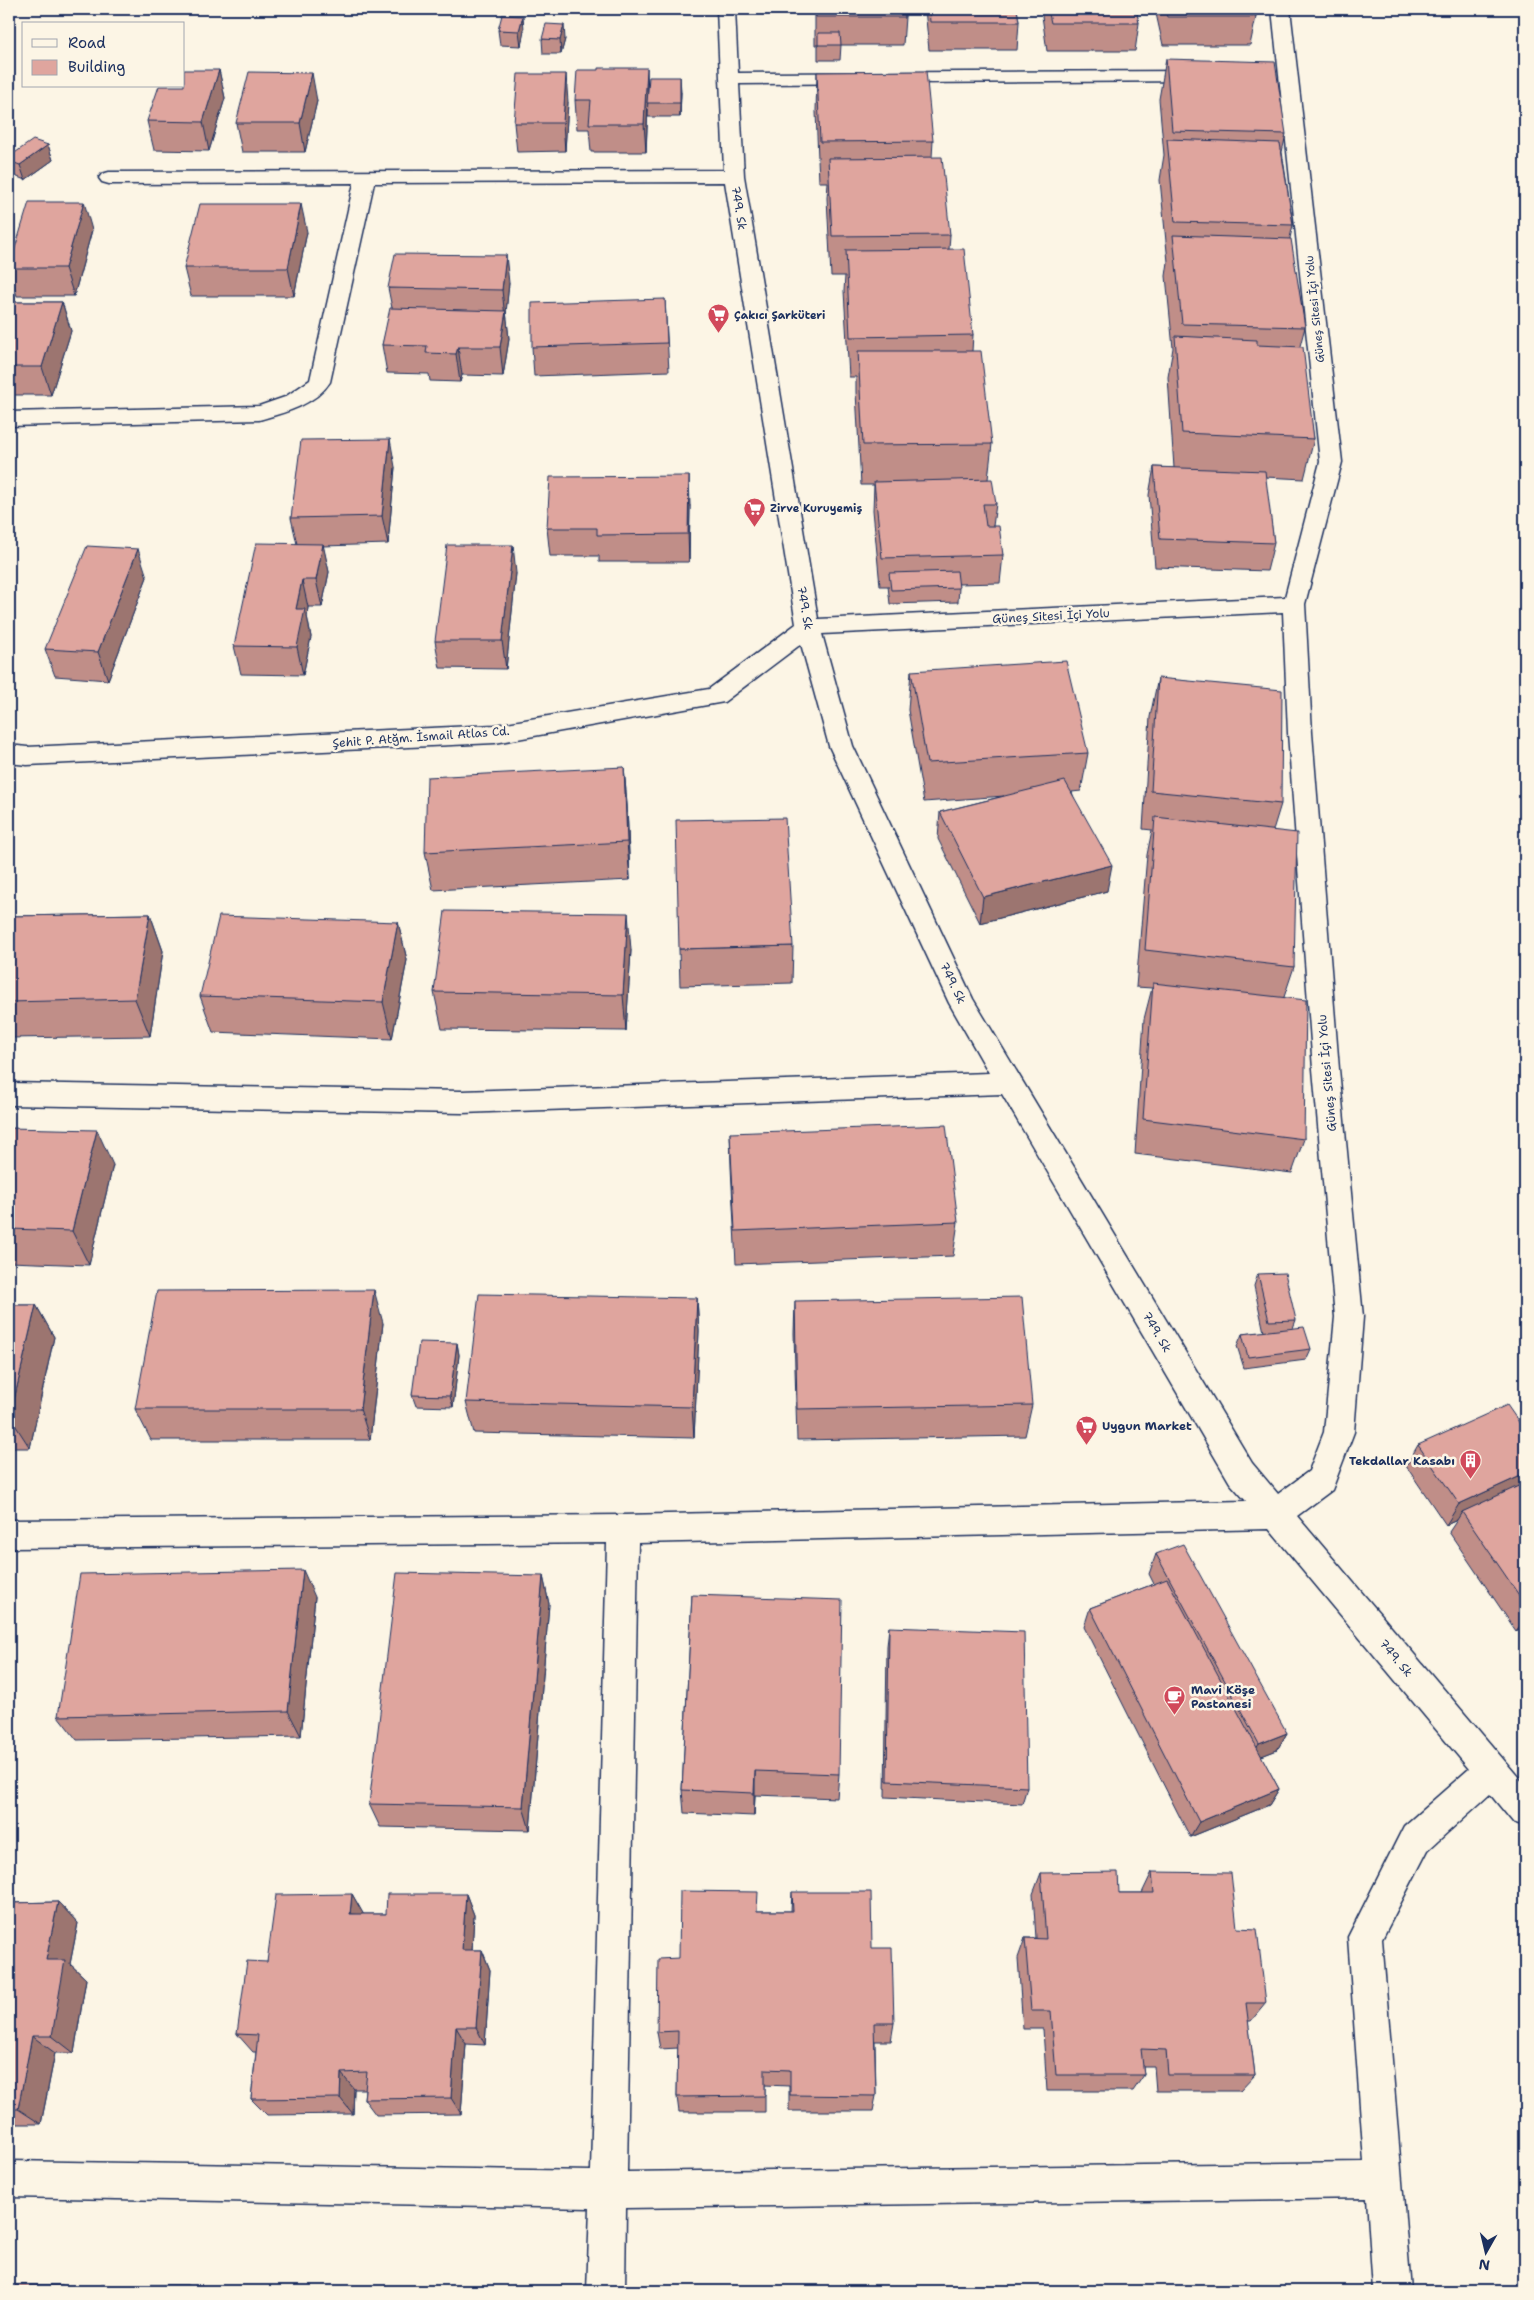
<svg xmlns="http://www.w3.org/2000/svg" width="1534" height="2300" viewBox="0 0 1534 2300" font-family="'Shantell Sans',sans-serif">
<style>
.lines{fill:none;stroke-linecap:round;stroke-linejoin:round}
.minor-casing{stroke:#1b2f5e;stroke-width:3}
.minor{fill:#fcf5e5;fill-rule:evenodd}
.wall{fill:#c08e88;stroke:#1b2f5e}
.shaded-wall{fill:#9c746f;stroke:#1b2f5e}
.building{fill:#dfa59e;stroke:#1b2f5e}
.labels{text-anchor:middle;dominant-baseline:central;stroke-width:5;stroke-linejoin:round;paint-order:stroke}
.far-street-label{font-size:11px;fill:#1b2f5e;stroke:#fcf5e5}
.far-poi-label{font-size:11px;font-weight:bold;fill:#1b2f5e;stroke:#fcf5e5;text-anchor:start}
.street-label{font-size:12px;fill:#1b2f5e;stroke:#fcf5e5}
.poi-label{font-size:12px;font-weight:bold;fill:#1b2f5e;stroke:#fcf5e5;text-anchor:start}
</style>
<rect width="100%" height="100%" fill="#fcf5e5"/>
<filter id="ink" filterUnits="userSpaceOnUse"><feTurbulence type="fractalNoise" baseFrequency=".02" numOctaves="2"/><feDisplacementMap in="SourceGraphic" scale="10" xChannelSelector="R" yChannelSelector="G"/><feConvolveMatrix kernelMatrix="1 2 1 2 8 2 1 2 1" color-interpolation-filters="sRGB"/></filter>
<g filter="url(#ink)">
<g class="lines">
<defs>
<path id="minor" d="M717,9H735L738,73L1200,71L1206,72L1209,76L1206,80L1200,81L739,84L744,176L818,619L1285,597L1320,462L1272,9H1290L1342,462L1305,604L1312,733L1339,1069L1363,1317L1354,1432L1332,1490L1297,1516L1525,1785V1826L1513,1822L1490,1794L1428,1850L1382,1939L1411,2291H1373L1367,2198L626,2208L625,2291H587L590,2208L9,2197V2161L591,2171L607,1543L9,1548V1520L623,1515L1246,1501L1230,1483L1002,1094L462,1113L9,1105V1083L462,1091L989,1073L949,1003L829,746L801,644L724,702L495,743L27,765L9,763V745L27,747L495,725L709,689L796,624L725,182L374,183L330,382C315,405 284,413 259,420L9,426V412L259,406L285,397L310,380L354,183L109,184L102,182L99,178L102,174L109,172L724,170ZM1283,612L1288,733L1313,1069L1335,1317L1324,1432L1309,1471L1278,1494L1252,1463L973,999L853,746L822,634ZM1269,1529L1469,1769L1404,1826L1348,1937L1364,2162L627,2172L638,1543Z"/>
</defs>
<use href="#minor" class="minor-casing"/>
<use href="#minor" class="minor"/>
</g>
<g class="wall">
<polygon points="815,9 904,9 905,17 903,45 841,45 840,60 818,60 818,45 815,45"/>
<polygon points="925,9 1017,9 1019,22 1017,50 929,50"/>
<polygon points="1041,9 1136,9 1139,23 1135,51 1047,51"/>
<polygon points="1155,9 1254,9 1256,17 1250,45 1163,45"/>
<polygon points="498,30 524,30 521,46 500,45"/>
<polygon points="542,39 565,39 561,54 543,54"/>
<polygon points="1166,59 1286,134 1282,152 1293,225 1290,238 1305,327 1300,346 1314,439 1304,479 1265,477 1274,543 1267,571 1155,567 1149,495 1154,467 1174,468 1168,377 1173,348 1166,276 1168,262 1160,180 1164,155 1159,99"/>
<polygon points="219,70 225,98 209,151 154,150 147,121"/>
<polygon points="817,72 933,141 932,157 950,235 949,249 973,335 972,351 992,444 988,479 996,504 993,526 1003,555 1000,583 958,584 959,588 958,602 890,604 888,586 880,586 873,510 874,485 861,485 856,392 856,377 849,377 844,291 845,276 831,276 827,198 828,182 819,182 816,112"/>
<polygon points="648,91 681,92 680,117 648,117 648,109 646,152 591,152 589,129 577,129 575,100"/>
<polygon points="317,101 305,152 242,152 236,123"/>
<polygon points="568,102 565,151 517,152 514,123"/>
<polygon points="48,145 53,160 25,180 10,174 9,172 9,157"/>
<polygon points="92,230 74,296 17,296 9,270 9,266"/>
<polygon points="307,232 294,296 191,296 184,268"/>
<polygon points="509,283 506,311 509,339 503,376 462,375 460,382 430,381 429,374 387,373 382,345 392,308 388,288"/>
<polygon points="665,299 669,371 534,376 532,347"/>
<polygon points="9,302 62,302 71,331 51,395 9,395"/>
<polygon points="395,467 388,544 323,546 329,572 322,607 308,607 307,616 311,637 303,675 241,674 234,646 297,544 291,518"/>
<polygon points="690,505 689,562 599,562 599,556 550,556 547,528"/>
<polygon points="516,573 506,669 440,668 435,641"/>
<polygon points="147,577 108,680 55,676 45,649"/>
<polygon points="911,671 1088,753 1081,791 1072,792 1107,891 980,923 938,839 940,812 1004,796 924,802 908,710"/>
<polygon points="1158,678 1281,804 1273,830 1294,967 1284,997 1304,1139 1292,1173 1135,1154 1144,1019 1152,988 1136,987 1147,855 1152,830 1143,829 1150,717"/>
<polygon points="624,767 627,805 630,880 433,890 425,852"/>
<polygon points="150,914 163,951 150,1036 9,1038 9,916"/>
<polygon points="398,922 407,960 392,1039 213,1032 200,996"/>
<polygon points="793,946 792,983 680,986 679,949"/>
<polygon points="631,950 626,1031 442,1029 434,992"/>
<polygon points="9,1128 113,1165 89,1265 9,1262"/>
<polygon points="730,1133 958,1222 953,1256 736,1264 731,1167"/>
<polygon points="1258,1274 1296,1320 1293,1328 1311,1349 1306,1360 1244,1368 1237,1346 1242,1334 1264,1332 1254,1286"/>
<polygon points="697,1298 699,1331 694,1438 474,1433 466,1402"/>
<polygon points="795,1301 1032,1405 1025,1436 797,1440 794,1333"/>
<polygon points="9,1305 36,1305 54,1337 30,1448 9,1448"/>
<polygon points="383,1323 370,1440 151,1440 135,1409"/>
<polygon points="457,1343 459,1355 453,1407 416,1406 412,1395"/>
<polygon points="1525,1431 1525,1626 1516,1631 1449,1532 1457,1520 1446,1525 1406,1466 1418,1445"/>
<polygon points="1156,1554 1287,1733 1277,1750 1261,1756 1279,1789 1269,1805 1190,1837 1084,1627 1090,1608 1154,1584 1149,1574"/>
<polygon points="543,1576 549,1604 530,1830 380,1827 369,1804"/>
<polygon points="692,1595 839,1774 837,1798 755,1795 754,1816 684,1813 682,1790"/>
<polygon points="315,1597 301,1736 77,1740 58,1716"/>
<polygon points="889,1627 1027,1787 1022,1804 885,1797 887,1646"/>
<polygon points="1152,1872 1237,1928 1266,2003 1251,2021 1248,2021 1255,2075 1240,2091 1156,2091 1154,2066 1143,2066 1144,2075 1133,2091 1047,2091 1043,2029 1023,2029 1018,1958 1025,1938 1036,1938 1033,1894 1041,1873 1119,1893 1142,1893"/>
<polygon points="792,1892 872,1948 894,2023 891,2041 875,2041 876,2096 873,2111 789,2111 789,2086 765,2085 765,2112 679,2112 677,2097 678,2048 660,2049 657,2032 679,1958 758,1911 791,1911"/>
<polygon points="352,1894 363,1914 386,1914 466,1894 474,1915 472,1950 482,1950 490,1970 485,2045 466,2044 461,2114 376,2115 364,2099 365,2089 354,2089 353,2114 267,2115 251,2099 256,2052 253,2052 237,2034 267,1962"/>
<polygon points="58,1902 78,1923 70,1964 86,1979 74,2053 55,2053 41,2124 9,2124 9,1903"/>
</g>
<g class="shaded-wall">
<polygon points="523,16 524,30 521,46 519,31"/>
<polygon points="564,25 565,39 561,54 560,40"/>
<polygon points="647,68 648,96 646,152 644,124"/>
<polygon points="219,70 225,98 209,151 203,122"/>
<polygon points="312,73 317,101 305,152 300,123"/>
<polygon points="566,74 568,102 565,151 563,123"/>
<polygon points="680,77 681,92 680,117"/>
<polygon points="48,145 53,160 25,180 20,165"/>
<polygon points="84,202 92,230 74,296 65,268"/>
<polygon points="301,204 307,232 294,296 288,268"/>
<polygon points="506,255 509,283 506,313 506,311 509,339 503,376 500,347 505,317 502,290"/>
<polygon points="62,302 71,331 51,395 42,367"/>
<polygon points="458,347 462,375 460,382 456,354"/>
<polygon points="390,439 395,467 388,544 382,516"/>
<polygon points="689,476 690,505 689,562 688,534"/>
<polygon points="323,544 329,572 322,607 316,580"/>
<polygon points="513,545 516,573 506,669 502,641"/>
<polygon points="138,549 147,577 108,680 98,652"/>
<polygon points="302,580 308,607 307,616 311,637 303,675 297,647 296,609"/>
<polygon points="624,767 627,805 630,880 627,842"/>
<polygon points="1112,865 1107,891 980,923 983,897"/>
<polygon points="628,913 631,950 626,1031 623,995"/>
<polygon points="150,914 163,951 150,1036 135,999"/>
<polygon points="398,922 407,960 392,1039 383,1002"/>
<polygon points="97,1130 113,1165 89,1265 72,1231"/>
<polygon points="374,1290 383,1323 370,1440 360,1409"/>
<polygon points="697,1298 699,1331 694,1438 692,1407"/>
<polygon points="36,1305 54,1337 30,1448 10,1417"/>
<polygon points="457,1343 459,1355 453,1407 450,1396"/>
<polygon points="1525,1474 1525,1489 1462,1512 1457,1520 1446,1525 1459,1504"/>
<polygon points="303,1570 315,1597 301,1736 288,1711"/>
<polygon points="543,1576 549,1604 530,1830 523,1807"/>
<polygon points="1525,1619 1525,1626 1516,1631"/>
<polygon points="1287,1733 1277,1750 1249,1761 1259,1744"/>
<polygon points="755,1771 755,1795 754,1816 754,1793"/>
<polygon points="1279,1789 1269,1805 1190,1837 1199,1822"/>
<polygon points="352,1894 364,1915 350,1914"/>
<polygon points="466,1894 474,1915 471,1969 462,1950"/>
<polygon points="58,1902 78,1923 70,1964 86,1979 74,2053 52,2036 46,1960"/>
<polygon points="482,1950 490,1970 485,2045 476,2027"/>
<polygon points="456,2027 466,2044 461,2114 451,2098"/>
<polygon points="32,2036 55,2053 41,2124 18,2109"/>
<polygon points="341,2073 354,2089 353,2114 340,2098"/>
<polygon points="62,2285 75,2291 61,2291"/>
<polygon points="187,2285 198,2291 186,2291"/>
</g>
<g class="building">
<polygon points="816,9 904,9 905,17 816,17"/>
<polygon points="929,9 1017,9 1019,22 930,22"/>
<polygon points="1048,9 1136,9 1139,23 1051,23"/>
<polygon points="1165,9 1254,9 1256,17 1167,17"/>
<polygon points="502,15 523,16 519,31 498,30"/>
<polygon points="546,24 564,25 560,40 542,39"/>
<polygon points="818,33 840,33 841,45 818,45"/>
<polygon points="1166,59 1275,62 1286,134 1172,131"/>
<polygon points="598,68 647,68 644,124 589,124 591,100 575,100 577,70 598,70"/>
<polygon points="184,70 219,70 203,122 147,121 159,86 184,86"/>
<polygon points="926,71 933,141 820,142 817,72"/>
<polygon points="249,72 312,73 300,123 236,123"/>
<polygon points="518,74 566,74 563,123 514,123"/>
<polygon points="649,77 680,77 680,103 647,103"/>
<polygon points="1167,139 1280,143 1293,225 1175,222"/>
<polygon points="33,140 48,145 20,165 9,161 9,157"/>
<polygon points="942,157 950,235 832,236 828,158"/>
<polygon points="29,202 84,202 65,268 9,268"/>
<polygon points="200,204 301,204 288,268 184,268"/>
<polygon points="1173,235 1291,239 1305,327 1182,324"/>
<polygon points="964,249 973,335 850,337 846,250"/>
<polygon points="395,254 506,255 502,290 388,288"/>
<polygon points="665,299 667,343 532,347 532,303"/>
<polygon points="9,302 62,302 42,367 9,367"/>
<polygon points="390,308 506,311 500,347 458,347 456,354 426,353 427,346 382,345"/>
<polygon points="1175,336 1257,340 1257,345 1303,347 1314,439 1182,433"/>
<polygon points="858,351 981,351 992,444 863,445"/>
<polygon points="390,439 382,516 291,518 301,440"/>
<polygon points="1154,467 1265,471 1274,543 1160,539"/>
<polygon points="689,476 688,534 597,535 597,528 547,528 550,477"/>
<polygon points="992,479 996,504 983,504 986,526 999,526 1003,555 882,558 874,482"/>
<polygon points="256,543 323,544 316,580 302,580 296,609 305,609 297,647 234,646"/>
<polygon points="447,545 513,545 502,641 435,641"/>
<polygon points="87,546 138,549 98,652 45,649"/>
<polygon points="957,571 959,588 891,590 889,573"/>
<polygon points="1066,661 1088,753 927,763 911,671"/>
<polygon points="1158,678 1282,690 1281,804 1151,791"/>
<polygon points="624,767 627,842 425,852 427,777"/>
<polygon points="1065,781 1112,865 983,897 940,812"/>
<polygon points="1155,817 1297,833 1294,967 1145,950"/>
<polygon points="785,818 793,946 679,949 676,820"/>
<polygon points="445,911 628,913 623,995 434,992"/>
<polygon points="150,914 135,999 9,1002 9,916"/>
<polygon points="219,916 398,922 383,1002 200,996"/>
<polygon points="1153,983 1306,1000 1304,1139 1143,1119"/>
<polygon points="946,1125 958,1222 735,1231 730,1133"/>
<polygon points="9,1128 97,1130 72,1231 9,1229"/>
<polygon points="1285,1273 1296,1320 1269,1321 1258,1274"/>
<polygon points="374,1290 360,1409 135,1409 157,1291"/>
<polygon points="479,1294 697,1298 692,1407 466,1402"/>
<polygon points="1022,1297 1032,1405 797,1409 795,1301"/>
<polygon points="9,1305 36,1305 10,1417 9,1417"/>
<polygon points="1304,1327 1311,1349 1248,1357 1242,1334"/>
<polygon points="419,1342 457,1343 450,1396 412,1395"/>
<polygon points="1507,1405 1525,1431 1525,1474 1459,1504 1418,1445"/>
<polygon points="1525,1483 1525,1604 1462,1512"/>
<polygon points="1183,1544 1287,1733 1259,1744 1156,1554"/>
<polygon points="303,1570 288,1711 58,1716 80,1574"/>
<polygon points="397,1573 543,1576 523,1807 369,1804"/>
<polygon points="1167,1579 1279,1789 1199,1822 1090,1608"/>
<polygon points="692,1595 842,1600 839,1774 755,1771 754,1793 682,1790"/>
<polygon points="889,1627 1024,1632 1027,1787 887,1781"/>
<polygon points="1118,1872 1119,1893 1154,1893 1152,1872 1231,1873 1237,1928 1257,1929 1266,2003 1246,2003 1255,2075 1168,2075 1166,2050 1141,2049 1144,2075 1056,2075 1051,2011 1031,2011 1025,1938 1046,1939 1041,1873"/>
<polygon points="680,1891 758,1892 757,1911 793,1911 792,1892 871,1892 872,1948 892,1948 894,2023 874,2023 876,2096 790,2095 790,2070 765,2069 765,2096 677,2097 678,2031 657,2032 658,1959 679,1958"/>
<polygon points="352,1894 350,1914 386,1914 387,1894 466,1894 462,1950 482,1950 476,2027 456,2027 451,2098 364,2099 367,2072 341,2073 340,2098 251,2099 258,2035 237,2034 247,1961 267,1962 276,1895"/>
<polygon points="58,1902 46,1960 65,1960 52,2036 32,2036 18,2109 9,2109 9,1903"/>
<polygon points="9,2285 62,2285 61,2291 9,2291"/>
<polygon points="100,2285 187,2285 186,2291 99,2291"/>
</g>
</g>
<defs>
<symbol id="supermarket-pin" viewBox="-11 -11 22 30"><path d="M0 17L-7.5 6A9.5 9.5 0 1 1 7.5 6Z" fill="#d1495b" stroke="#fcf5e5"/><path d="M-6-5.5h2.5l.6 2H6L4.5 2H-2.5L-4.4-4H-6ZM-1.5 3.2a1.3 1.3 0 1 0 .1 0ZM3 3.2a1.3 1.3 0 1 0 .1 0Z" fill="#fff"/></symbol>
<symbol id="building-pin" viewBox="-11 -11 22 30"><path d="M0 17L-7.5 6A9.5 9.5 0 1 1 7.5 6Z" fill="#d1495b" stroke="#fcf5e5"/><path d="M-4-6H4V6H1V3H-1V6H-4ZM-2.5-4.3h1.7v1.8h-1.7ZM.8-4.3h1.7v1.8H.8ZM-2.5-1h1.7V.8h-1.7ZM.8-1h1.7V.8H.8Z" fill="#fff"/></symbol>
<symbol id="cafe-pin" viewBox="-11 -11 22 30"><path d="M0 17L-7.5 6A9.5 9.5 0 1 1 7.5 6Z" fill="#d1495b" stroke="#fcf5e5"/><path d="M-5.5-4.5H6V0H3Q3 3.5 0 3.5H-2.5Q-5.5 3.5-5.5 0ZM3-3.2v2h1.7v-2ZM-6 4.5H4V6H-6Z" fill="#fff"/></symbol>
</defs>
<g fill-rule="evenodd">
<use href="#supermarket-pin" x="706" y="302" width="25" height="34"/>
<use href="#supermarket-pin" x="742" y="496" width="25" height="34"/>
<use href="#supermarket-pin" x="1074" y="1414" width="25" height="34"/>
<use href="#building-pin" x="1458" y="1448" width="25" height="34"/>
<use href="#cafe-pin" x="1162" y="1684" width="25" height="34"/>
</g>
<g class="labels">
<g class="far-street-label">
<text transform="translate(1315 309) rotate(-96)">Güneş Sitesi İçi Yolu</text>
</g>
<g class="far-poi-label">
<text x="734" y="315">Çakıcı Şarküteri</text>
<text x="770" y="508">Zirve Kuruyemiş</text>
</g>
<g class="street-label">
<text transform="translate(739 208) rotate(81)">749. Sk</text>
<text transform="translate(805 608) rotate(80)">749. Sk</text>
<text transform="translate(1051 616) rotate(-3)">Güneş Sitesi İçi Yolu</text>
<text transform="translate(421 737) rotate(-4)">Şehit P. Atğm. İsmail Atlas Cd.</text>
<text transform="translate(953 983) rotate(64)">749. Sk</text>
<text transform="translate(1327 1073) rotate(-95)">Güneş Sitesi İçi Yolu</text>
<text transform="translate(1157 1332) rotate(59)">749. Sk</text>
<text transform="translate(1396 1658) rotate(50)">749. Sk</text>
</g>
<g class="poi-label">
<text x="1102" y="1426">Uygun Market</text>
<text x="1455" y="1461" text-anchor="end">Tekdallar Kasabı</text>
<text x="1191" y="1690">Mavi Köşe<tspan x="1191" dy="14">Pastanesi</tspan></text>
</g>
</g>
<rect width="1534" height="2300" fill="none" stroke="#fcf5e5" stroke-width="30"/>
<rect x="15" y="15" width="1504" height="2270" fill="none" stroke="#1b2f5e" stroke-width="2" filter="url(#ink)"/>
<rect x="22" y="22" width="162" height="65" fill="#fcf5e5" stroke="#a2a6af"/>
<rect x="32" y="39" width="25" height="8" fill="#fcf5e5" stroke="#a2a6af"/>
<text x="68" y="48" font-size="15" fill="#1b2f5e">Road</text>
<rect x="32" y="60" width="25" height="15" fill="#dfa59e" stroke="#a2a6af"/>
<text x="68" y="72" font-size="15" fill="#1b2f5e">Building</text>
<g transform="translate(1486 2252) rotate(188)" stroke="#fcf5e5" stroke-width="4" paint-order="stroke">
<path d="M0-4L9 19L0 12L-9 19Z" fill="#1b2f5e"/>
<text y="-8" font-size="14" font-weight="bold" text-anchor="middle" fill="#1b2f5e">N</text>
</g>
</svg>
